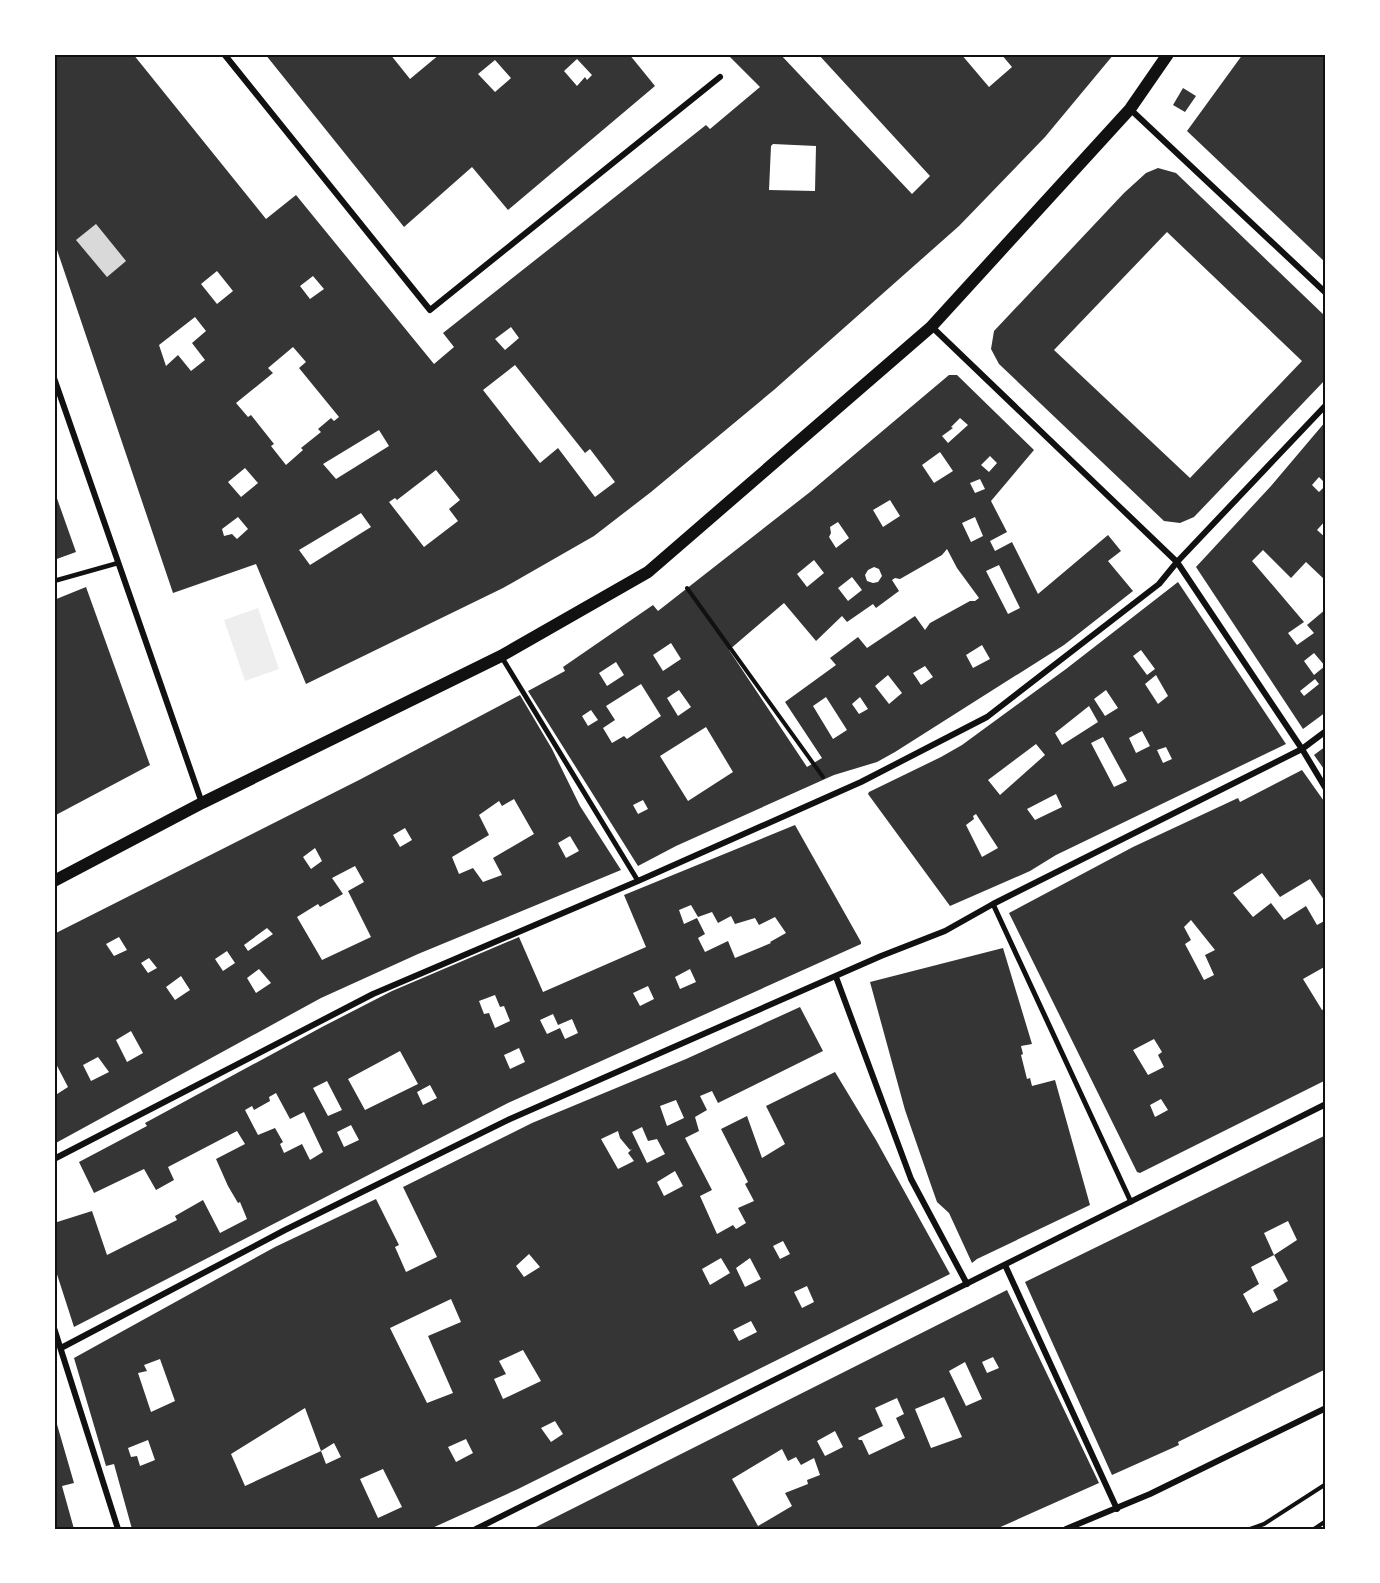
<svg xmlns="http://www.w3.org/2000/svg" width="1380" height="1583" viewBox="0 0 1380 1583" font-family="Jost,sans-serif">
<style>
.green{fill:#eee}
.water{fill:#d9d9d9}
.building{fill:#353535;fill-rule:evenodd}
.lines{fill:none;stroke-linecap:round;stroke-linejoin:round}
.path{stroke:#111;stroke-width:4}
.service{stroke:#111;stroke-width:4.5}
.pedestrian{stroke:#111;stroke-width:5}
.minor{stroke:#111;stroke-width:6}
.secondary{stroke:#111;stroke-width:12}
.neatline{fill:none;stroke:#111;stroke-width:2}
</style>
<rect width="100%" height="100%" fill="#fff"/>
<polygon class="green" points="258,608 279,669 245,681 224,620"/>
<polygon class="water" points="96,224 126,261 107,277 76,240"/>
<g class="building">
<path d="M54,54H133L266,219L296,195L434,364L454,347L443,333L706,125L710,129L760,87L727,54H780L912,194L930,176L818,54H961L989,87L1012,67L1001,54H1114L1045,137L959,226L775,389L651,492L594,536L503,588L306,684L256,564L173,593L54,241ZM773,144L816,146L815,191L769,190L771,146ZM96,224L126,261L107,277L76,240ZM217,271L233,291L217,304L201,284ZM313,276L324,289L310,299L300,286ZM195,317L206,331L192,343L205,360L191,371L178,355L166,366L159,345ZM511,327L519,338L505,350L495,339ZM293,347L306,362L299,368L339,417L334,421L331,418L318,429L321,432L301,448L303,450L286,465L271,446L274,444L251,415L248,417L236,403L273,373L268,368ZM515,365L585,453L590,449L615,482L595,497L558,448L540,463L483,390ZM379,430L389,446L336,479L323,464ZM245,468L258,483L241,497L228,482ZM436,470L460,500L449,509L458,521L424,547L389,502L395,498L397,500ZM361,513L371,527L310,565L299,550ZM238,517L248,529L237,539L232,534L224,536L222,529Z"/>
<path d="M265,54H390L410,79L440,54H629L655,86L508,210L472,167L404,227ZM577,59L592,75L587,80L585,77L577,86L564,71ZM495,60L511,78L495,92L478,74Z"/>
<polygon points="1243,54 1326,54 1326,263 1187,131"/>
<polygon points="1183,88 1196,96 1185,112 1173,105"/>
<path d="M1158,168L1176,173L1326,317V379L1194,517L1180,523L1164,521L999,364L991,349L994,331L1124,193L1146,173ZM1167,232L1302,361L1190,478L1054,350Z"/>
<path d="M949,375H957L1034,450L991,501L1007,532L990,541L995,551L1012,542L1038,594L1108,535L1121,551L1108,561L1133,591L1064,645L895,752L877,762L834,775L676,846L638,866L528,691L565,671L563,667L653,605L658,611L810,492ZM960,418L968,425L948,443L942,436L953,428L951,427ZM940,452L953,471L934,483L922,465ZM990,456L997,463L989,472L981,465ZM980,479L985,489L975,493L970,483ZM890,500L900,516L883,527L873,510ZM975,517L983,536L971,542L962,523ZM838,522L849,538L836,548L829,537L831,533L830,527ZM947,549L957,568L979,598L975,601H970L930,623L925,630L915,616L867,648L858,637L830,658L836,665L785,702L822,758L807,767L729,650L784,603L816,641L842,616L847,622L873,604L876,608L899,591L892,580L895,578L900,579L942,555ZM814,560L824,573L807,587L797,574ZM999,565L1020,608L1008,614L986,571ZM874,567L879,569L882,576L878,582L873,583L867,581L865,575L868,570ZM852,577L862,590L848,601L838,588ZM671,643L681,659L663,671L653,655ZM982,645L990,659L973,668L966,655ZM616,662L624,675L607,686L599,673ZM925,666L933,677L921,685L913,673ZM888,675L902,693L889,704L875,686ZM641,684L661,716L627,739L624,736L612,743L603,728L615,720L606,706ZM679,690L691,707L678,716L667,698ZM826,697L847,730L833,739L813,706ZM860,697L868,709L859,714L852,704ZM591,710L598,720L588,726L582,716ZM706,727L733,772L688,801L660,756ZM643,800L648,809L638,814L633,805Z"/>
<path d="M1326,421V484L1319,477L1312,485L1319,492L1326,485V520L1317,530L1326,538V581L1306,562L1291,578L1263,550L1252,561L1304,622L1288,633L1297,645L1314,633L1307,625L1326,609V712L1303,729L1196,567L1271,486ZM1314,653L1325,666L1314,675L1304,661ZM1315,679L1319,684L1304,696L1300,691Z"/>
<polygon points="54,490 76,552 54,560"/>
<path d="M1178,582L1286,744L1056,855L1030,871L950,906L868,794L869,792L941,757L962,745L1066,669ZM1141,650L1155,669L1147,675L1133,656ZM1156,675L1168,696L1158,704L1145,684ZM1106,690L1118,708L1105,716L1094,699ZM1089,706L1098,722L1062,745L1055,733ZM1142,731L1150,746L1136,753L1129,738ZM1103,737L1127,781L1114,787L1091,743ZM1036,744L1045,755L1000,795L988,780ZM1166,747L1172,759L1163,763L1157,750ZM1056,794L1062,807L1035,820L1027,809ZM976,814L998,848L982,857L966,825L974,819L973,816Z"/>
<polygon points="86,587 150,765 54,816 54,600"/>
<path d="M520,695L552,749L580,806L621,870L418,954L321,998L54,1144V1096L68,1087L54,1060V934L361,779ZM514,799L534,834L493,858L502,875L483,882L473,868L459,874L452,857L489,835L479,815L499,801L502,806ZM405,828L412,840L400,847L393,835ZM570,836L579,851L566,858L558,843ZM315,848L322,861L311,869L303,857ZM355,866L364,882L348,891L371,937L322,960L297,917L318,904L320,907L343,894L332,878ZM267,928L273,934L248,951L244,945ZM119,937L127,950L114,956L106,944ZM227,951L235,963L223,971L215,959ZM149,958L157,968L148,973L141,963ZM259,969L271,983L256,993L247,978ZM181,976L190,990L175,1000L166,987ZM131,1031L143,1053L127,1062L116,1040ZM98,1057L109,1072L91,1081L83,1065Z"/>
<polygon points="1326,746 1326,772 1314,755"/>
<path d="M1302,770L1326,804V903L1310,879L1280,897L1262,873L1233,893L1253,917L1271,903L1284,920L1306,906L1317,925L1326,920V966L1303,979L1322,1010L1326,1008V1080L1140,1173L1137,1172L1009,913L1133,847L1238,798L1240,802ZM1191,920L1215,950L1205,955L1214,975L1204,980L1185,944L1191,940L1184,927ZM1154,1039L1162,1052L1158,1055L1164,1067L1148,1075L1133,1050ZM1161,1099L1168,1110L1155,1117L1150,1105Z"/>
<path d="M795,825L861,942V944L508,1103L74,1327L54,1265V1223L92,1211L107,1255L177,1220L175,1216L203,1200L220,1233L247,1219L240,1202L238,1203L228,1186L216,1159L245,1144L237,1131L168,1167L174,1180L156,1190L144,1169L94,1193L79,1162L147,1126L145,1123L322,1027L392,991L519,937L543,992L646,947L624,895ZM691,905L698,917L712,912L718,923L731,916L735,924L755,918L759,925L775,917L786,933L770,942L771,943L735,958L728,941L705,952L698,938L705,934L697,918L684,924L679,910ZM690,969L696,982L680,989L675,977ZM648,986L654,999L640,1006L633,993ZM495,995L500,1007L504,1006L510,1021L495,1028L489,1013L484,1014L479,1001ZM553,1014L558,1025L572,1019L578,1033L565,1039L560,1028L547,1034L540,1020ZM519,1048L525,1062L510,1069L504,1055ZM400,1051L418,1084L365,1110L348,1079ZM327,1081L342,1110L328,1116L313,1088ZM430,1085L437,1098L423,1105L417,1092ZM276,1093L290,1119L304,1112L323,1152L310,1160L302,1144L284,1153L280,1144L283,1142L275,1128L258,1135L245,1110L252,1106L254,1110L270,1101L269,1097ZM351,1125L359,1140L344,1147L337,1132Z"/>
<polygon points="1003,948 1032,1044 1021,1046 1023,1054 1021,1055 1027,1079 1030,1078 1032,1086 1055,1080 1090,1205 977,1259 972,1263 949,1213 937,1202 931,1185 905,1110 870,982"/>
<path d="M800,1007L823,1051L718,1103L712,1091L700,1096L707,1110L695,1117L699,1131L685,1138L712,1190L700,1196L717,1234L733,1225L736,1229L746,1223L738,1208L754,1201L745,1184L748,1182L721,1129L747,1116L762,1158L785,1144L766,1106L835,1072L876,1140L950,1274L518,1489L430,1529H132L114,1464L106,1466L74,1358L275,1247L376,1199L399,1245L395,1247L406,1272L437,1257L403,1187L532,1123L686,1059ZM676,1100L684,1118L667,1126L660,1106ZM642,1127L648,1141L657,1139L665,1154L647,1163L632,1132ZM618,1131L620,1138L630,1150L632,1149L628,1153L634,1161L618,1169L601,1139ZM675,1171L683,1186L664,1196L657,1182ZM783,1241L790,1254L780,1259L773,1246ZM529,1254L540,1267L524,1277L516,1266ZM721,1258L730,1273L710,1285L702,1269ZM750,1258L761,1279L745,1287L736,1268ZM807,1286L814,1302L802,1308L794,1292ZM451,1299L461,1322L428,1336L453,1393L427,1403L390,1328ZM751,1321L757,1332L739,1341L733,1330ZM523,1350L541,1381L503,1399L494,1379L506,1374L499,1361ZM160,1359L175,1401L151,1412L138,1373L147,1371L144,1365ZM305,1408L321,1451L334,1443L341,1457L326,1464L321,1451L245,1486L231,1454ZM555,1421L563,1434L551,1442L541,1428ZM466,1439L473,1453L456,1462L448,1447ZM148,1440L155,1460L140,1466L137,1456L131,1457L128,1448ZM383,1469L402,1507L378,1518L360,1479Z"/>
<path d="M1326,1135V1369L1178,1442L1179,1445L1112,1475L1025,1282ZM1288,1221L1297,1240L1274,1255L1288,1281L1273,1290L1278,1300L1253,1313L1243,1294L1259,1284L1251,1267L1274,1255L1264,1233Z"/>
<path d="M1007,1290L1099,1483L996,1529H532ZM993,1357L999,1368L987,1373L982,1362ZM965,1362L982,1399L966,1406L949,1371ZM944,1397L962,1437L931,1448L915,1409ZM897,1398L904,1414L896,1418L905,1438L869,1455L862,1440H859L858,1438L883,1426L875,1408ZM835,1431L843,1447L825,1456L817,1441ZM782,1449L788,1461L796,1457L801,1465L814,1458L820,1475L807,1480L808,1484L785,1493L792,1506L758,1526L732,1479Z"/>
<polygon points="54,1414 74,1483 62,1486 74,1529 54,1529"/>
</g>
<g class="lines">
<g class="path">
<polyline points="687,588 823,777"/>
<polyline points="1250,1529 1264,1524 1326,1484"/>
<polyline points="1314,1529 1326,1521"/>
</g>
<polyline class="service" points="54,581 118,563"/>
<g class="pedestrian">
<polyline points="501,656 638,881"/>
<polyline points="993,904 1131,1202"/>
</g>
<g class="minor">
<polyline points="224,54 430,310 720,77"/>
<polyline points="1130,109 1326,293"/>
<polyline points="932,327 1177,562 1302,749 1326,789"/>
<polyline points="54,378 202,803"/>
<polyline points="836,977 911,1179 967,1284"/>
<polyline points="54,1159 373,994 638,881 861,782 987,717 1159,584 1177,562 1326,405"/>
<polyline points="1005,1265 1117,1509"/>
<polyline points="54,1328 118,1529"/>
<polyline points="61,1348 285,1230 510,1119 881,956 945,931 993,904 1302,749 1326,731"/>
<polyline points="476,1529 1326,1104"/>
<polyline points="1066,1529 1150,1494 1326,1408"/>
</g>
<polyline class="secondary" points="54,881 202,803 501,656 648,572 931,327 1130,109 1168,54"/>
</g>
<rect width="1380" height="1583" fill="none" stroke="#ffffff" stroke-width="111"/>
<rect x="56" y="56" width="1268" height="1472" class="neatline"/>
</svg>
